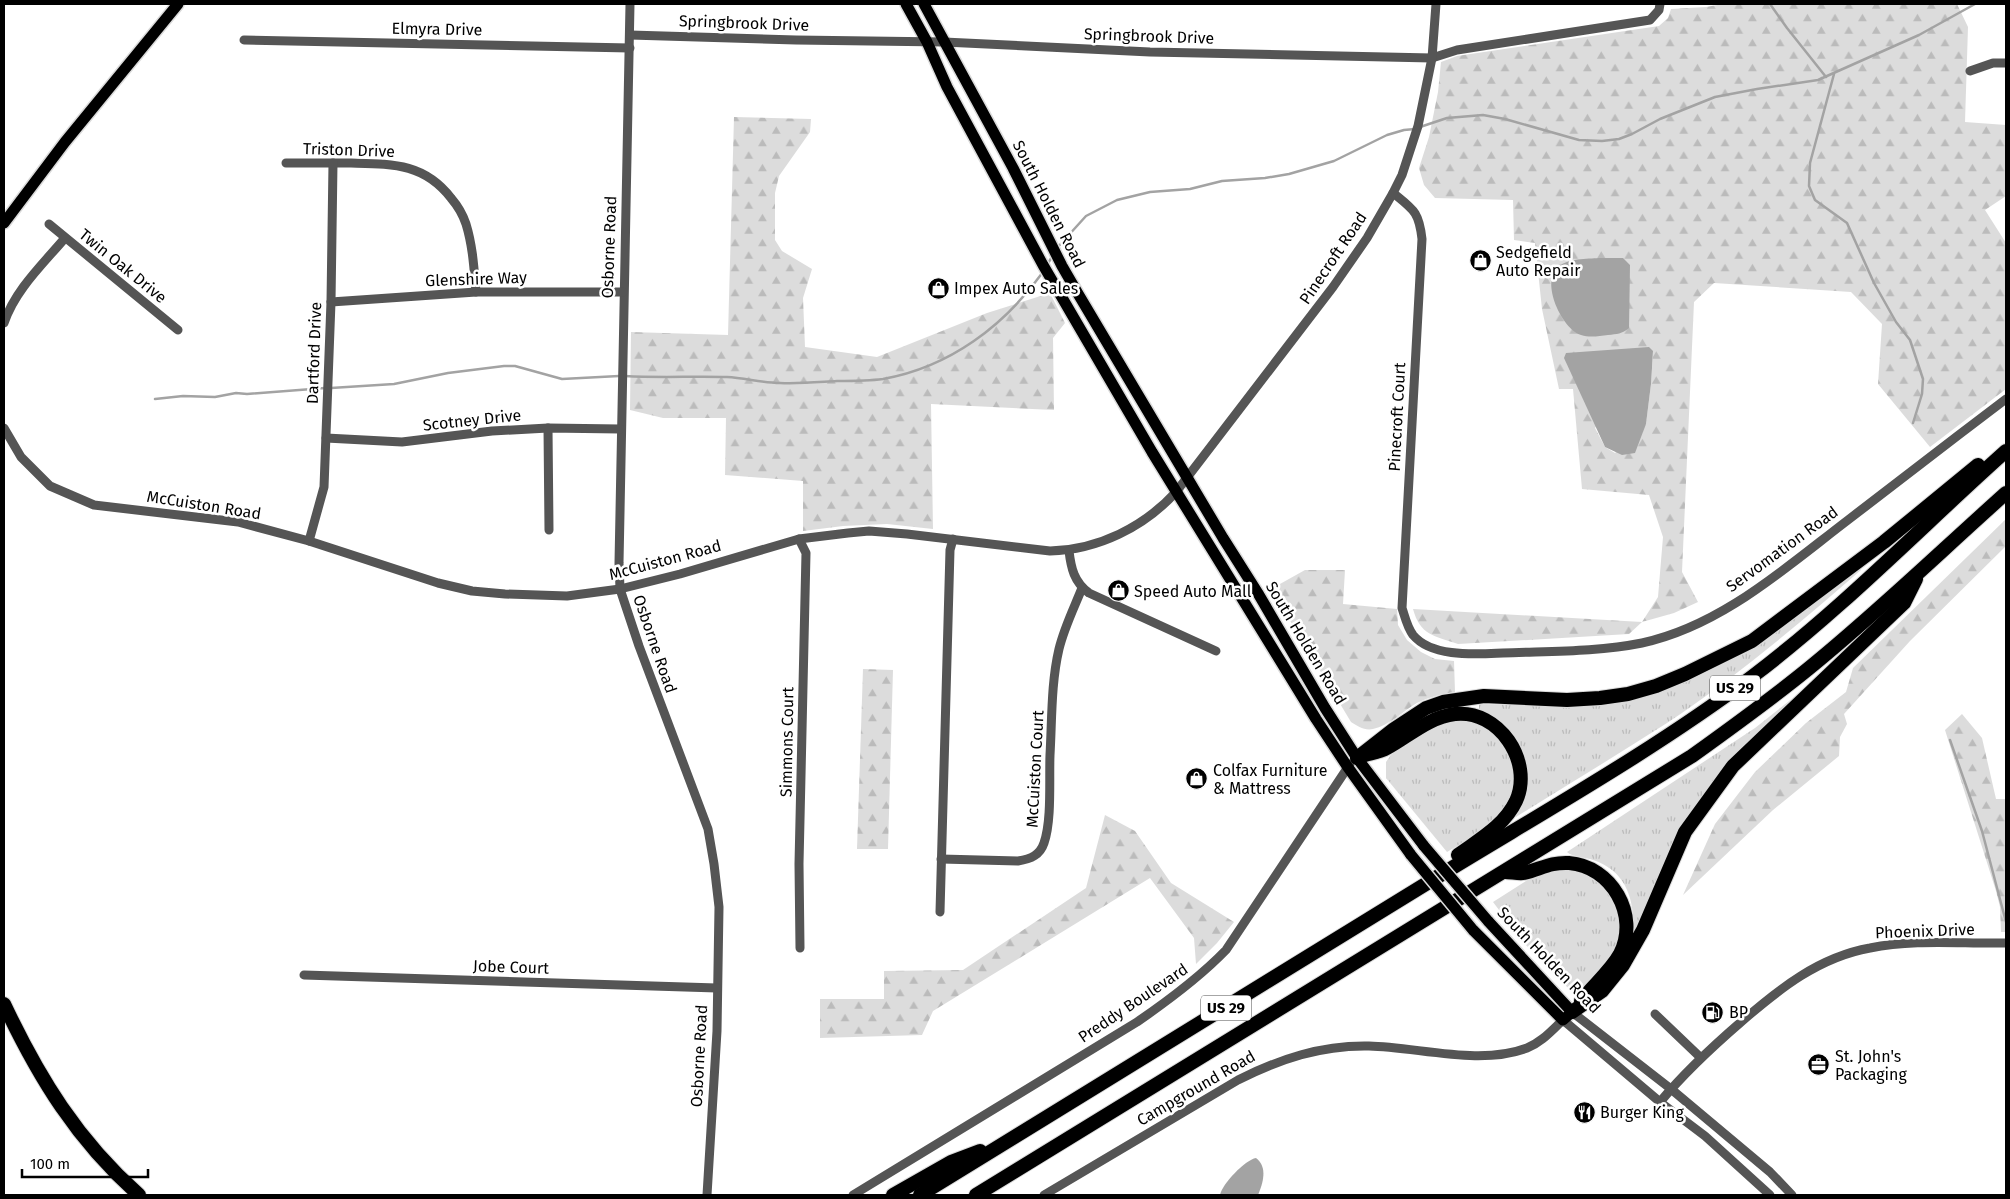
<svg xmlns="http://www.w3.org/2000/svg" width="2010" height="1199" viewBox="0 0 2010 1199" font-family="'Fira Sans',sans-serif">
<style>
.grass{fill:url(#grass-tufts)}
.forest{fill:url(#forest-firs);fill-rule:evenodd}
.water{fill:#a3a3a3}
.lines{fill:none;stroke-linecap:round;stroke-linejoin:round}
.stream{stroke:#a3a3a3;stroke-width:2.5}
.major-casing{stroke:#dbdbdb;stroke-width:14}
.highway-casing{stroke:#dbdbdb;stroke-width:16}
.minor{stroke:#555;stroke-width:9}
.major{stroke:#000;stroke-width:11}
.highway{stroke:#000;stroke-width:14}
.major-bridge-casing{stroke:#dbdbdb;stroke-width:14;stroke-linecap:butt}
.major-bridge{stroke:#000;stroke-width:11}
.labels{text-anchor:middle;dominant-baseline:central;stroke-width:5;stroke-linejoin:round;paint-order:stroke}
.shield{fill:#fff;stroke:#4c4c4c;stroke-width:1}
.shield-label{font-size:15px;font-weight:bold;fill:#000}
.street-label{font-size:16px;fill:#000;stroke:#fff}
.poi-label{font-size:16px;fill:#000;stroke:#fff;text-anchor:start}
</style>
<defs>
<pattern id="grass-tufts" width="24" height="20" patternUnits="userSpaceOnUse" patternTransform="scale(1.25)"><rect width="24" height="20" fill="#dcdcdc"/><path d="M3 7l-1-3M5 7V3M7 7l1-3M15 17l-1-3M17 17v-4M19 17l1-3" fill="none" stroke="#bbb"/></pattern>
<pattern id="forest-firs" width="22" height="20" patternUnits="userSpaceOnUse" patternTransform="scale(1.25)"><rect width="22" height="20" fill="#dcdcdc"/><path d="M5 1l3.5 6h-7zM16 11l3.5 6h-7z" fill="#bbb"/></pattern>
</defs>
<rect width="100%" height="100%" fill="#fff"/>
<g class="grass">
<path d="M1859,568L1861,570C1799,624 1736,677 1667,723C1617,755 1566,786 1516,817L1514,816C1540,770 1526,734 1479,712V704L1563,706L1718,665Z"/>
<path d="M1807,687L1722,772L1636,933H1633C1635,901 1627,871 1593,860C1585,857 1572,857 1567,852L1755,728Z"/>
<polygon points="1456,720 1481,724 1496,734 1514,761 1513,795 1497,822 1447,852 1386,778 1386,762 1393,752 1438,724"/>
<path d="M1558,868C1565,869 1574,869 1581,871C1615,880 1628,918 1616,948C1609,964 1593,978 1581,990H1570L1524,943L1493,902L1540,872Z"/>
</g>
<g class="forest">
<path d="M1723,4H1957L1968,27L1965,122L2006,125V196L1985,210L2006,243V389L1930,447L1878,384L1882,324L1851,292L1714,283L1694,302L1682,572L1698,602L1674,613L1642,622L1629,634L1458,644C1434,636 1420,635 1413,609L1642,622L1658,597L1663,537L1649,495L1582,489L1573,389H1559L1542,309L1535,243L1514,240L1513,200L1435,198L1424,185L1419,168L1429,137L1438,92L1441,62L1457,56L1659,26L1668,18L1671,9L1706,7ZM1653,351L1651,384L1646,424L1615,453L1605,447L1595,428Z"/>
<polygon points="734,117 811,119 810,132 779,176 775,193 775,240 782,251 812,269 803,298 805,347 877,357 987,313 1050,293 1065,323 1053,338 1054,410 931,404 933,529 887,524 843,526 803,531 803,481 725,475 726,418 663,418 630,410 631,332 728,335"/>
<polygon points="2006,519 2006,546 1910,641 1844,714 1847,724 1840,737 1839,756 1773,810 1683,895 1715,824 1755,772 1806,723 1846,692 1853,668"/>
<path d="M1305,570H1345L1343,604L1397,609L1398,625L1407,640L1421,652L1435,659L1454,661L1455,692C1442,694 1429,697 1417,703C1403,711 1389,726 1373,729C1365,731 1357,726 1351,722L1271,589Z"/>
<polygon points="863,669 893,670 888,849 857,849"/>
<polygon points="1962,714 1982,738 1996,799 2006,799 2006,932 2001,932 2000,907 1996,891 1945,730"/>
<polygon points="1105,815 1135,831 1171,883 1234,922 1217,943 1196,964 1194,938 1150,878 933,1011 922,1035 820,1038 820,999 884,999 884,971 963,970 1086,888"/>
</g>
<g class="water">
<path d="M1599,258H1623L1630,265L1629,328C1622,334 1617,334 1608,335C1599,336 1590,338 1581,335C1562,329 1540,282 1558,267C1568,258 1587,259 1599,258Z"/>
<polygon points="1649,347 1653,351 1651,384 1646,424 1635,453 1622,455 1605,447 1564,358 1566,353"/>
<path d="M1256,1158C1268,1167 1263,1183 1258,1195H1220C1222,1184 1245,1160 1256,1158Z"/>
</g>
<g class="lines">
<g class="stream">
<polyline points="1770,4 1787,28 1826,77"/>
<polyline points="1834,74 1810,163 1809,186 1815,200 1847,223 1874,283 1896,322 1910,340 1923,379 1922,394 1913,423"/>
<polyline points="1420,127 1447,118 1483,115 1505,119 1579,140 1602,141 1619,139 1632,134 1660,119 1715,97 1757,89 1818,80 1919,35 1975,4"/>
<polyline points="1057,248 1086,216 1117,200 1150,192 1190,189 1222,181 1265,178 1289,174 1334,161 1387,135 1404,130 1415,129"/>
<polyline points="1047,265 1053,255"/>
<path d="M625,376C659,378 693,376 727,377C745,378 763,383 780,383C799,384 819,382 837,381C853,381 868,381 883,379C950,367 1004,326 1043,272"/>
<polyline points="331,388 394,384 448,373 504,366 515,366 562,379 619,376"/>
<polyline points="155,399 183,396 215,397 236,393 247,394 325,388"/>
<polyline points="1950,740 1982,831 2006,922"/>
</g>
<defs>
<g id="major">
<polyline points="906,4 927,42 947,87 1043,265 1152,452 1316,719 1347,766 1411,855"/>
<polyline points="924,4 1013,168 1062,266 1077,292 1223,538 1259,595 1325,708 1357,758 1424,846"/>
<polyline points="4,223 65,142 178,4"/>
<polyline points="1473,930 1563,1020 1572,1012 1488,921"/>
</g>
<g id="highway">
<path d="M1365,755C1372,753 1380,752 1387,748C1409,736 1429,717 1455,714C1498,709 1534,761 1516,801C1504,826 1480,839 1458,855"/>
<polyline points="1357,758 1394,729 1426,708 1443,702 1484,696 1567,700 1600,698 1628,694 1656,686 1685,674 1752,641 1884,542 1978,465"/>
<path d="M1505,872C1511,872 1519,874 1524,873C1541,869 1550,862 1569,863C1611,866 1640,915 1620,954C1610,972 1593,985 1581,1001"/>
<path d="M4,1004C39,1078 77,1140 139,1195"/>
<polyline points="1572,1012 1602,991 1623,965 1643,930 1685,832 1733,766 1904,603 1916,579"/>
<polyline points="893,1195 951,1162 980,1151"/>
<path d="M920,1195C1090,1092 1259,987 1429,882C1538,815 1650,753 1753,676C1843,608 1922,526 2006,451"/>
<path d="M976,1195L1692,756C1731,728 1770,700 1808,669C1876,614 1940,552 2006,493"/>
</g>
</defs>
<use href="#major" class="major-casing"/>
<use href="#highway" class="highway-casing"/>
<g class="minor">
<polyline points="630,4 619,563 620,589 639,646 708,829 714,864 719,907 717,1031 707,1195"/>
<polyline points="630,35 796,40 944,42 1150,52 1432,58 1457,50 1650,20 1659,10 1660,4"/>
<polyline points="244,40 630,48"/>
<polyline points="1970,71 1993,63 2006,63"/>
<path d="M286,163C308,163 329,163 351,163C392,164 424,163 451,198C457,205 463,215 466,224C473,247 474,269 476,292"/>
<path d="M1393,193C1414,210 1419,212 1422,239L1402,608C1405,617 1407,627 1413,635C1432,658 1477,654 1503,653C1549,651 1597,652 1642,643C1721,626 1785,568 1848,520C1900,480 1953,439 2006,399"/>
<polyline points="49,224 178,330"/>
<polyline points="331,302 476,292 623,292"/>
<path d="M4,323C15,290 43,264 65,238"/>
<path d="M4,428L21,457L50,486L94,505L238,522L309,541L438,583L472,591L505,594L567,596L620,589L680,574L799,539L848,533L869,531L907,534L1050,551C1098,550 1144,527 1176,492L1333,287L1367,238L1393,193L1402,175L1418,126L1432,58L1436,4"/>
<polyline points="548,428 549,530"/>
<polyline points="326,438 402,442 492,431 548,428 620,429"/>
<polyline points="799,539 806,553 799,864 800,948"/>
<polyline points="309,541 324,487 331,302 333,163"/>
<path d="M1069,551C1071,568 1074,582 1089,593L1216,651"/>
<path d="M941,859L1018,861C1031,859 1040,855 1044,843C1052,820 1049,780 1050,755C1052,720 1051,683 1059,649C1064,628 1074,608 1082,588"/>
<polyline points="940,912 950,550 953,539"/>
<polyline points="304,975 717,988"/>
<polyline points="1572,1012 1671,1089 1770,1172 1792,1195"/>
<polyline points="1655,1014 1700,1057"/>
<path d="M1660,1102C1685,1072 1712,1047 1741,1022C1779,989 1819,957 1870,948C1915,939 1961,944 2006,943"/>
<path d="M853,1195L1137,1022C1169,1000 1199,978 1226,950L1350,764"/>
<path d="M1044,1195L1238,1080C1280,1059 1321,1045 1369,1046C1418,1047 1480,1066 1527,1048C1542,1042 1552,1030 1563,1020L1660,1102L1705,1136L1770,1195"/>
</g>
<use href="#major" class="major"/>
<use href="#highway" class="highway"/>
<defs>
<g id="major-bridge">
<polyline points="1424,846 1488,921"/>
<polyline points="1411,855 1473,930"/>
</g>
</defs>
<use href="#major-bridge" class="major-bridge-casing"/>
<use href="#major-bridge" class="major-bridge"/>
</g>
<defs>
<symbol id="shop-disc" viewBox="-11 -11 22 22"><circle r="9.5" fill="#000" stroke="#fff"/><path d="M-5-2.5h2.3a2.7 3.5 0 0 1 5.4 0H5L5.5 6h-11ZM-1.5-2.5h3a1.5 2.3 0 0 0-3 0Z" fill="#fff"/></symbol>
<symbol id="fuel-disc" viewBox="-11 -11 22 22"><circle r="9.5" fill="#000" stroke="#fff"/><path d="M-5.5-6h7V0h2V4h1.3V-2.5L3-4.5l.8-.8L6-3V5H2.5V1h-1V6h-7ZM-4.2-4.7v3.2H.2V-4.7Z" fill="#fff"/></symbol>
<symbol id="office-disc" viewBox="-11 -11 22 22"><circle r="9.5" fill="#000" stroke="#fff"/><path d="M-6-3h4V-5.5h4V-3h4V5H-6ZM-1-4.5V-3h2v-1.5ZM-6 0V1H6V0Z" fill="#fff"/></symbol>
<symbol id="restaurant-disc" viewBox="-11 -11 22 22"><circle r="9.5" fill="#000" stroke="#fff"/><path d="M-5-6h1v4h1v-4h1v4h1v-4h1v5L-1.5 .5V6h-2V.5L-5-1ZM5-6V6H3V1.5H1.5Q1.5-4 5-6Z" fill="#fff"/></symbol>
</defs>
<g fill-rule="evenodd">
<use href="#shop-disc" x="1468" y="248" width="25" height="25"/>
<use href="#shop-disc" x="926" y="276" width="25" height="25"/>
<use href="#shop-disc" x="1106" y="578" width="25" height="25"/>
<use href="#shop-disc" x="1184" y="766" width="25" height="25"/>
<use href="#fuel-disc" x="1700" y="1000" width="25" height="25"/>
<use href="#office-disc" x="1806" y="1052" width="25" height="25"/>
<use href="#restaurant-disc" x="1572" y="1100" width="25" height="25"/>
</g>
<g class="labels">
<g class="shield">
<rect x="1710" y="675.5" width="50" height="25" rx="4"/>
<rect x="1201" y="995.5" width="50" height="25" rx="4"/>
</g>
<g class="shield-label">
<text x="1735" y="688">US 29</text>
<text x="1226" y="1008">US 29</text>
</g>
<g class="street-label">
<text transform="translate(744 23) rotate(2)">Springbrook Drive</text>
<text transform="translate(437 29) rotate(1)">Elmyra Drive</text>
<text transform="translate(1149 36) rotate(2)">Springbrook Drive</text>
<text transform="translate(349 150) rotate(2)">Triston Drive</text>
<text transform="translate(1049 204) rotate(63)">South Holden Road</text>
<text transform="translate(609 247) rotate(-88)">Osborne Road</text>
<text transform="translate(1333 258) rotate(-56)">Pinecroft Road</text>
<text transform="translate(123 266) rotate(39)">Twin Oak Drive</text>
<text transform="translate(476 279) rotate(-2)">Glenshire Way</text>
<text transform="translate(314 353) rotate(-88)">Dartford Drive</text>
<text transform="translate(1397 417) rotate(-87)">Pinecroft Court</text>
<text transform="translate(472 420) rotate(-6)">Scotney Drive</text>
<text transform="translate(204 505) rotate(9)">McCuiston Road</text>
<text transform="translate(1782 549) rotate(-36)">Servomation Road</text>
<text transform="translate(665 560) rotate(-15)">McCuiston Road</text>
<text transform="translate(1306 643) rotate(59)">South Holden Road</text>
<text transform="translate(655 644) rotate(71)">Osborne Road</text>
<text transform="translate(787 742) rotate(-89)">Simmons Court</text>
<text transform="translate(1035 769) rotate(-87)">McCuiston Court</text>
<text transform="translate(1925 931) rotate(-2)">Phoenix Drive</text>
<text transform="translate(1549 960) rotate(46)">South Holden Road</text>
<text transform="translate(511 967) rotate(2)">Jobe Court</text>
<text transform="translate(1133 1003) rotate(-34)">Preddy Boulevard</text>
<text transform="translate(699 1056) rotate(-87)">Osborne Road</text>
<text transform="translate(1196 1088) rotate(-30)">Campground Road</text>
</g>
<g class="poi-label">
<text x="1496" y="252">Sedgefield<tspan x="1496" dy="18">Auto Repair</tspan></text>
<text x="954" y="288">Impex Auto Sales</text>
<text x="1134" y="591">Speed Auto Mall</text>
<text x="1213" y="770">Colfax Furniture<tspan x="1213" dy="18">&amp; Mattress</tspan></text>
<text x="1729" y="1012">BP</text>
<text x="1835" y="1056">St. John's<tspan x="1835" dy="18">Packaging</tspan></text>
<text x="1600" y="1112">Burger King</text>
</g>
</g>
<rect width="2010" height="1199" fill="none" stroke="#000000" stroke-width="10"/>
<path d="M22 1169v8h126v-8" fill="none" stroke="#000000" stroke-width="2.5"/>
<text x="30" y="1169" font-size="15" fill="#000000" stroke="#ffffff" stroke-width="4" paint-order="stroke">100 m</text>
</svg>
